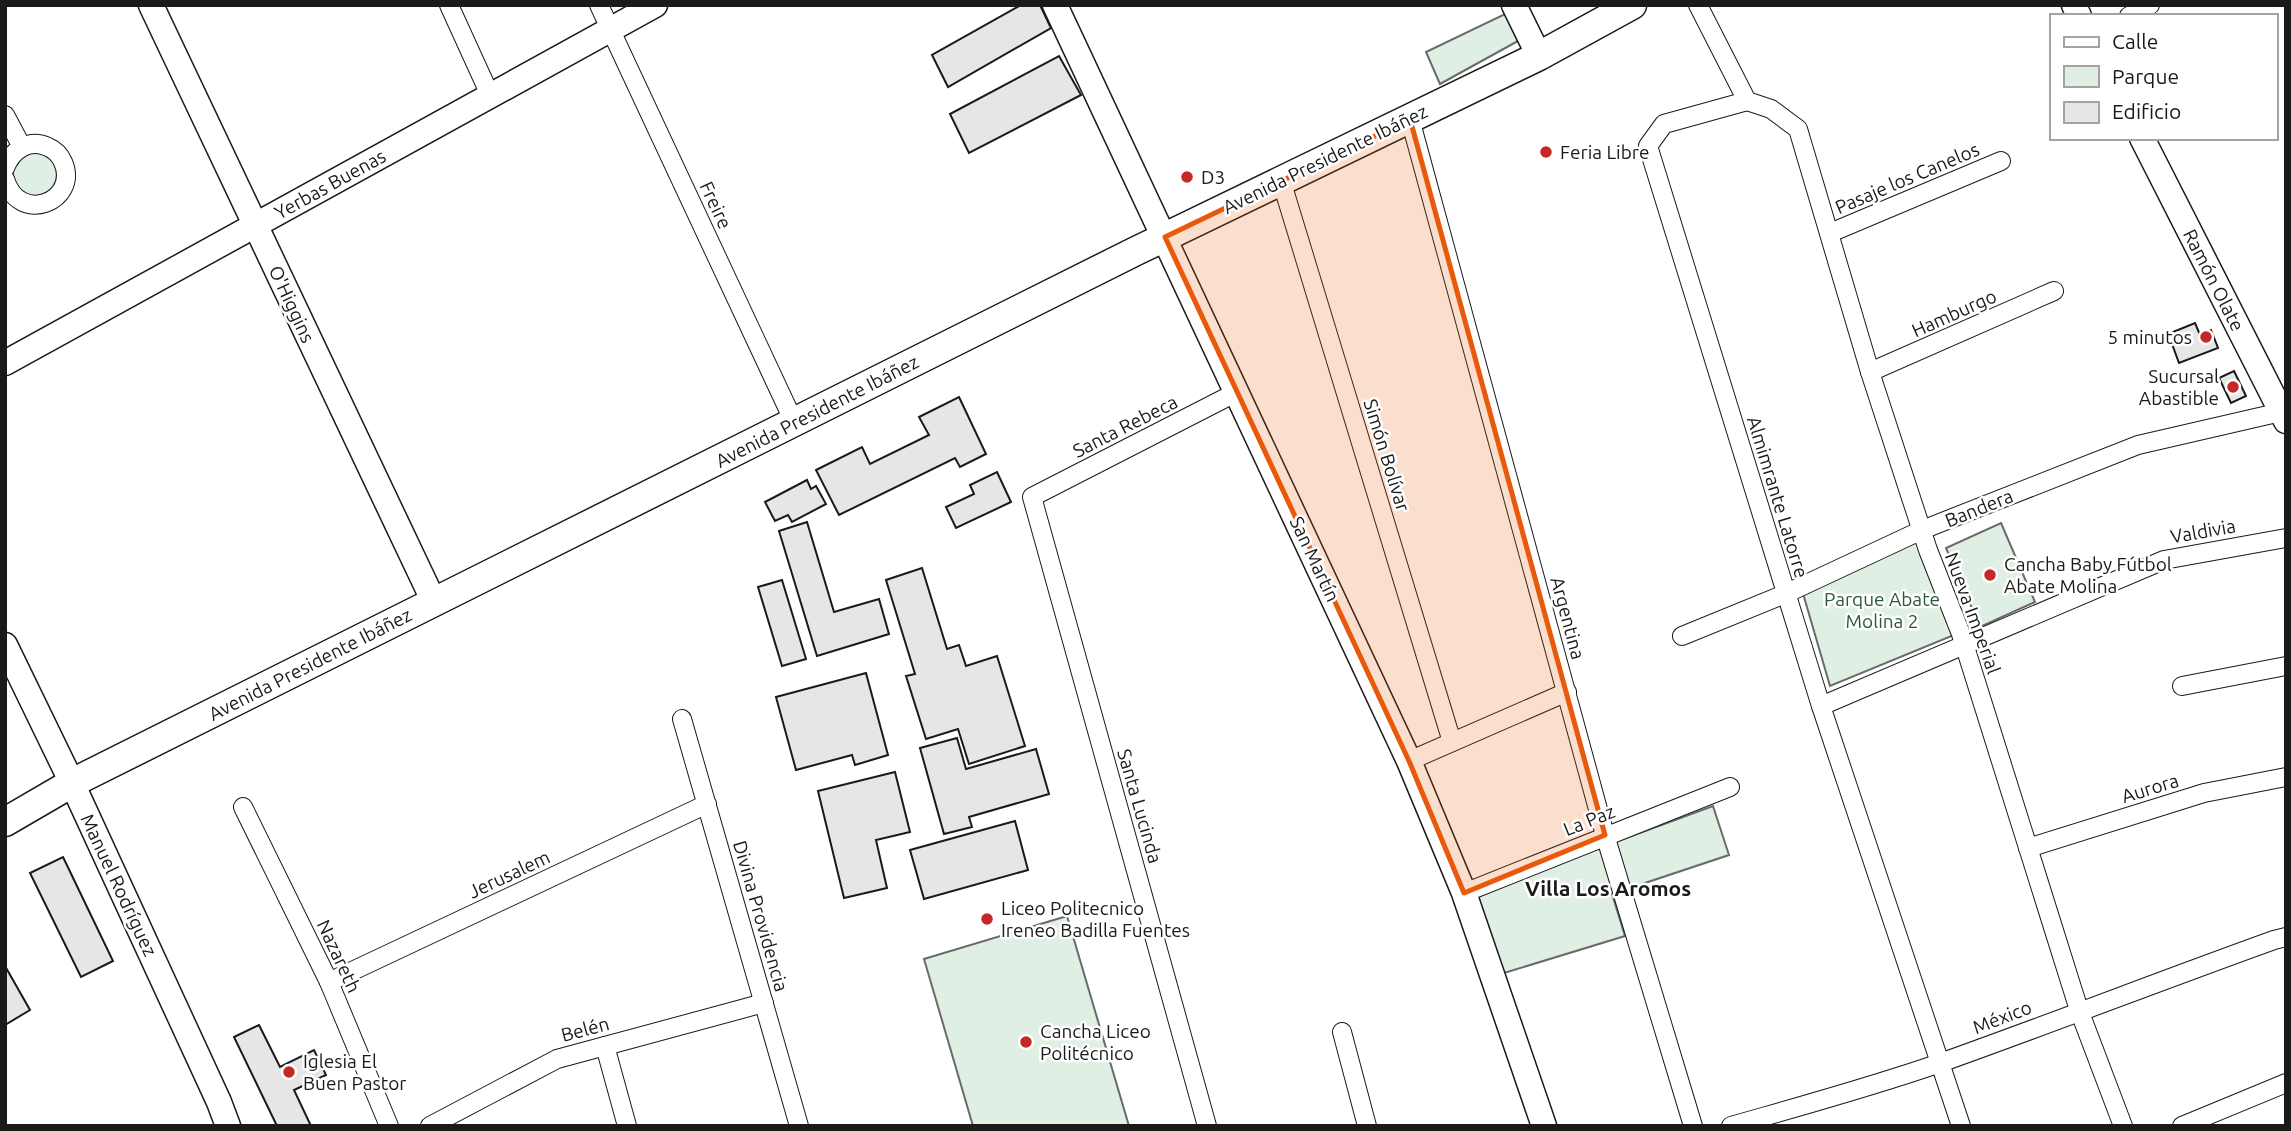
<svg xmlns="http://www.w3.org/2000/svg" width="2291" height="1131" viewBox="0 0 2291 1131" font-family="Ubuntu,sans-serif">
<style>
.green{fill:#e0efe3;stroke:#6a6a6a;stroke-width:2}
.building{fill:#e6e6e6;stroke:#1a1a1a;stroke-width:2}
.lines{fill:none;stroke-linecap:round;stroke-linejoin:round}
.street-casing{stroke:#1a1a1a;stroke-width:20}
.secondary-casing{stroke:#1a1a1a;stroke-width:27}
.primary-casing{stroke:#1a1a1a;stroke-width:31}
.street{stroke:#fff;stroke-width:18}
.secondary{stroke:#fff;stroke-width:24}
.primary{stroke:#fff;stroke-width:28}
.marked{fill:#e8590c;fill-opacity:0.2;stroke:#e8590c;stroke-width:5;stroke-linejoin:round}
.poi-dot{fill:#c62828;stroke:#fff;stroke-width:2.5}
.labels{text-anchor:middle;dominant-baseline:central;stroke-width:5;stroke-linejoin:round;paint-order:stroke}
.poi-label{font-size:19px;fill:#1a1a1a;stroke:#fff;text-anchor:start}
.street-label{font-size:19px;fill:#1a1a1a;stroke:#fff}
.park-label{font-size:19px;fill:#2b5a34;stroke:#fff}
.neighbourhood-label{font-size:21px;font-weight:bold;fill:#1a1a1a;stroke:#fff}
</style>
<rect width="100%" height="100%" fill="#fff"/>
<g class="green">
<polygon points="1505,14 1518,41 1440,84 1426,52"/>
<circle cx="35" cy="174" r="22"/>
<polygon points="2001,523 2035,602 1980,627 1946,548"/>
<polygon points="1921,536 1954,635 1830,686 1802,590"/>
<polygon points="1713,806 1729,855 1612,894 1625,936 1504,973 1474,894"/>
<polygon points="1067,916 1129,1126 973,1126 924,959"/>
</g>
<g class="building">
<polygon points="1021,5 1040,5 1051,28 948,87 932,55"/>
<polygon points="1059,56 1081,95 969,153 950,114"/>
<polygon points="2195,323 2200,335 2211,330 2218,348 2179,363 2172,344 2177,337 2173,332"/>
<polygon points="2234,371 2246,396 2231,403 2219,378"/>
<polygon points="959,397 986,454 960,467 955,458 839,515 816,470 862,447 870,464 929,435 919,417"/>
<polygon points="997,472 1011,502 956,528 946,507 974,494 970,485"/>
<polygon points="807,480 811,489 816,486 826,504 792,522 788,515 775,521 765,502"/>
<polygon points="807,522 834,612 879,599 889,634 817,656 779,531"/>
<polygon points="922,568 947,649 959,645 966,666 997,656 1025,746 969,764 958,729 926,739 906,676 915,674 886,580"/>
<polygon points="782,580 806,659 782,666 758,587"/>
<polygon points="866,673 888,755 855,765 852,755 796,770 776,697"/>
<polygon points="957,738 966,769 1036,749 1049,794 969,817 972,827 944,834 920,748"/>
<polygon points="895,772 910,832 876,840 887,888 844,898 818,791"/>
<polygon points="1015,821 1028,870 924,899 910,850"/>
<polygon points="63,857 113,961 81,977 30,873"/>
<polygon points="5,966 30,1010 5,1025"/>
<polygon points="259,1025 280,1067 314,1050 326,1075 294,1090 311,1126 277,1126 234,1037"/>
</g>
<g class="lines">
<defs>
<g id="street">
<polyline points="449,5 490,95"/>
<polyline points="599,5 794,422"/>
<polyline points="1698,5 1747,101"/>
<polyline points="2129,16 2150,5"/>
<polyline points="1747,101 1664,124 1648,146 1821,706 1961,1126"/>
<polyline points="1747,101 1771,109 1798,129 1870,372 1928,550 1961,634 2079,1010 2123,1126"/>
<polyline points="5,115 22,147"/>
<polyline points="1410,119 1605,835 1693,1126"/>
<path d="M5,168C12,150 29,138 48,147C55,150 60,155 63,162C80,201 19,226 5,179"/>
<polyline points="1281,180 1452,742"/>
<polyline points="1830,233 2001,161"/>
<polyline points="1870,372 2054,291"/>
<polyline points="1682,636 1785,594 1922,530 2138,445 2281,412"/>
<polyline points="2182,686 2286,666"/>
<polyline points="1821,706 2164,560 2286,538"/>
<polyline points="682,719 799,1126"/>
<polyline points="1409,761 1567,692"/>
<polyline points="243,807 329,982 389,1126"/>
<polyline points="2028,848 2204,793 2286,777"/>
<polyline points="1464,893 1730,787"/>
<polyline points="329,982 707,804"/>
<polyline points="1342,1032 1367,1126"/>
<polyline points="605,1046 627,1126"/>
<polyline points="430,1126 557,1059 764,1003"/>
<polyline points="1207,1126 1032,497 1237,392"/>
<path d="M1731,1126C1801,1106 1871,1087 1940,1063C2052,1023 2163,980 2274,940L2286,937"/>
<polyline points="2182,1126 2286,1083"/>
</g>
<g id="secondary">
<polyline points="151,5 434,602"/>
<polyline points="1055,5 1409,761 1464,893 1544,1126"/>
<polyline points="1514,5 1539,56"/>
<polyline points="2074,5 2079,16"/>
<polyline points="2142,138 2286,421"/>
<polyline points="5,363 655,5"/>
<polyline points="5,645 72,783 219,1102 228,1126"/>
</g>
<polyline id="primary" points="5,822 72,783 1136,251 1539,56 1632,5"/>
</defs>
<use href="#street" class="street-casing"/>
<use href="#secondary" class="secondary-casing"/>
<use href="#primary" class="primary-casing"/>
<use href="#street" class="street"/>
<use href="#secondary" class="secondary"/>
<use href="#primary" class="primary"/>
</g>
<path class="marked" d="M1410,119L1605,835L1464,893L1409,761L1165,237Z"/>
<g class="poi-dot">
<circle cx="1546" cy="152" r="7"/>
<circle cx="1187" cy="177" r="7"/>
<circle cx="2206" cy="337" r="7"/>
<circle cx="2233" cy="387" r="7"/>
<circle cx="1990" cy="575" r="7"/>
<circle cx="987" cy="919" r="7"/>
<circle cx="1026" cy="1042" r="7"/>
<circle cx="289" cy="1072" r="7"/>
</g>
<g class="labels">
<g class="poi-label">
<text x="1560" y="152">Feria Libre</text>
<text x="1201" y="177">D3</text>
<text x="2192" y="337" text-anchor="end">5 minutos</text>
<text x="2219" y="376" text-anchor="end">Sucursal<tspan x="2219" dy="22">Abastible</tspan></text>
<text x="2004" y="564">Cancha Baby Fútbol<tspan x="2004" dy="22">Abate Molina</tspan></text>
<text x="1001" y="908">Liceo Politecnico<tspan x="1001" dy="22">Ireneo Badilla Fuentes</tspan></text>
<text x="1040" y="1031">Cancha Liceo<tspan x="1040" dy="22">Politécnico</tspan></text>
<text x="303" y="1061">Iglesia El<tspan x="303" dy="22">Buen Pastor</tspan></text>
</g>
<g class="street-label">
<text transform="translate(1325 159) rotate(-26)">Avenida Presidente Ibáñez</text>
<text transform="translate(1907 178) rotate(-23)">Pasaje los Canelos</text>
<text transform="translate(330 184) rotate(-29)">Yerbas Buenas</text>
<text transform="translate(716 205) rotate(65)">Freire</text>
<text transform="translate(2214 280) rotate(63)">Ramón Olate</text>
<text transform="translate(292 304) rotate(65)">O'Higgins</text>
<text transform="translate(1954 313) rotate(-24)">Hamburgo</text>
<text transform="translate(817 411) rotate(-27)">Avenida Presidente Ibáñez</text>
<text transform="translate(1125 426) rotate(-27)">Santa Rebeca</text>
<text transform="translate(1387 455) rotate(73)">Simón Bolívar</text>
<text transform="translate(1778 497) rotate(73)">Almimrante Latorre</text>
<text transform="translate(1979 508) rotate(-22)">Bandera</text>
<text transform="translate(2203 531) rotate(-10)">Valdivia</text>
<text transform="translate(1315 559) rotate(65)">San Martín</text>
<text transform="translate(1973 613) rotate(70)">Nueva Imperial</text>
<text transform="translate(1568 618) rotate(75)">Argentina</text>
<text transform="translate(310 664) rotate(-27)">Avenida Presidente Ibáñez</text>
<text transform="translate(2150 788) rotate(-17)">Aurora</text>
<text transform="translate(1140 806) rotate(74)">Santa Lucinda</text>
<text transform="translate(1589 820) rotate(-22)">La Paz</text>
<text transform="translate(509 874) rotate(-25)">Jerusalem</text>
<text transform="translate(119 885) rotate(65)">Manuel Rodríguez</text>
<text transform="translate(761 916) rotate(74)">Divina Providencia</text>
<text transform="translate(339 956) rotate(65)">Nazareth</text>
<text transform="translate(2002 1017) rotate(-21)">México</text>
<text transform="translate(585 1029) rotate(-15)">Belén</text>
</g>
<g class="park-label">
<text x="1882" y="599">Parque Abate<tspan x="1882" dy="22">Molina 2</tspan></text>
</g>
<g class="neighbourhood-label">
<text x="1608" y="888">Villa Los Aromos</text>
</g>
</g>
<rect width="2291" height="1131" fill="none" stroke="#1a1a1a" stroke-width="14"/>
<rect x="2050" y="14" width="228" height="126" fill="#ffffff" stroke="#a3a3a3" stroke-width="2"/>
<rect x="2064" y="37" width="35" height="10" fill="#ffffff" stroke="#a3a3a3" stroke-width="2"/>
<text x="2112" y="49" font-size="21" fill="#1a1a1a">Calle</text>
<rect x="2064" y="66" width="35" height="21" fill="#e0efe3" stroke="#a3a3a3" stroke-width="2"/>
<text x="2112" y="84" font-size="21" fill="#1a1a1a">Parque</text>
<rect x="2064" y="102" width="35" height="21" fill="#e6e6e6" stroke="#a3a3a3" stroke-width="2"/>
<text x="2112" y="119" font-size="21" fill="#1a1a1a">Edificio</text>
</svg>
